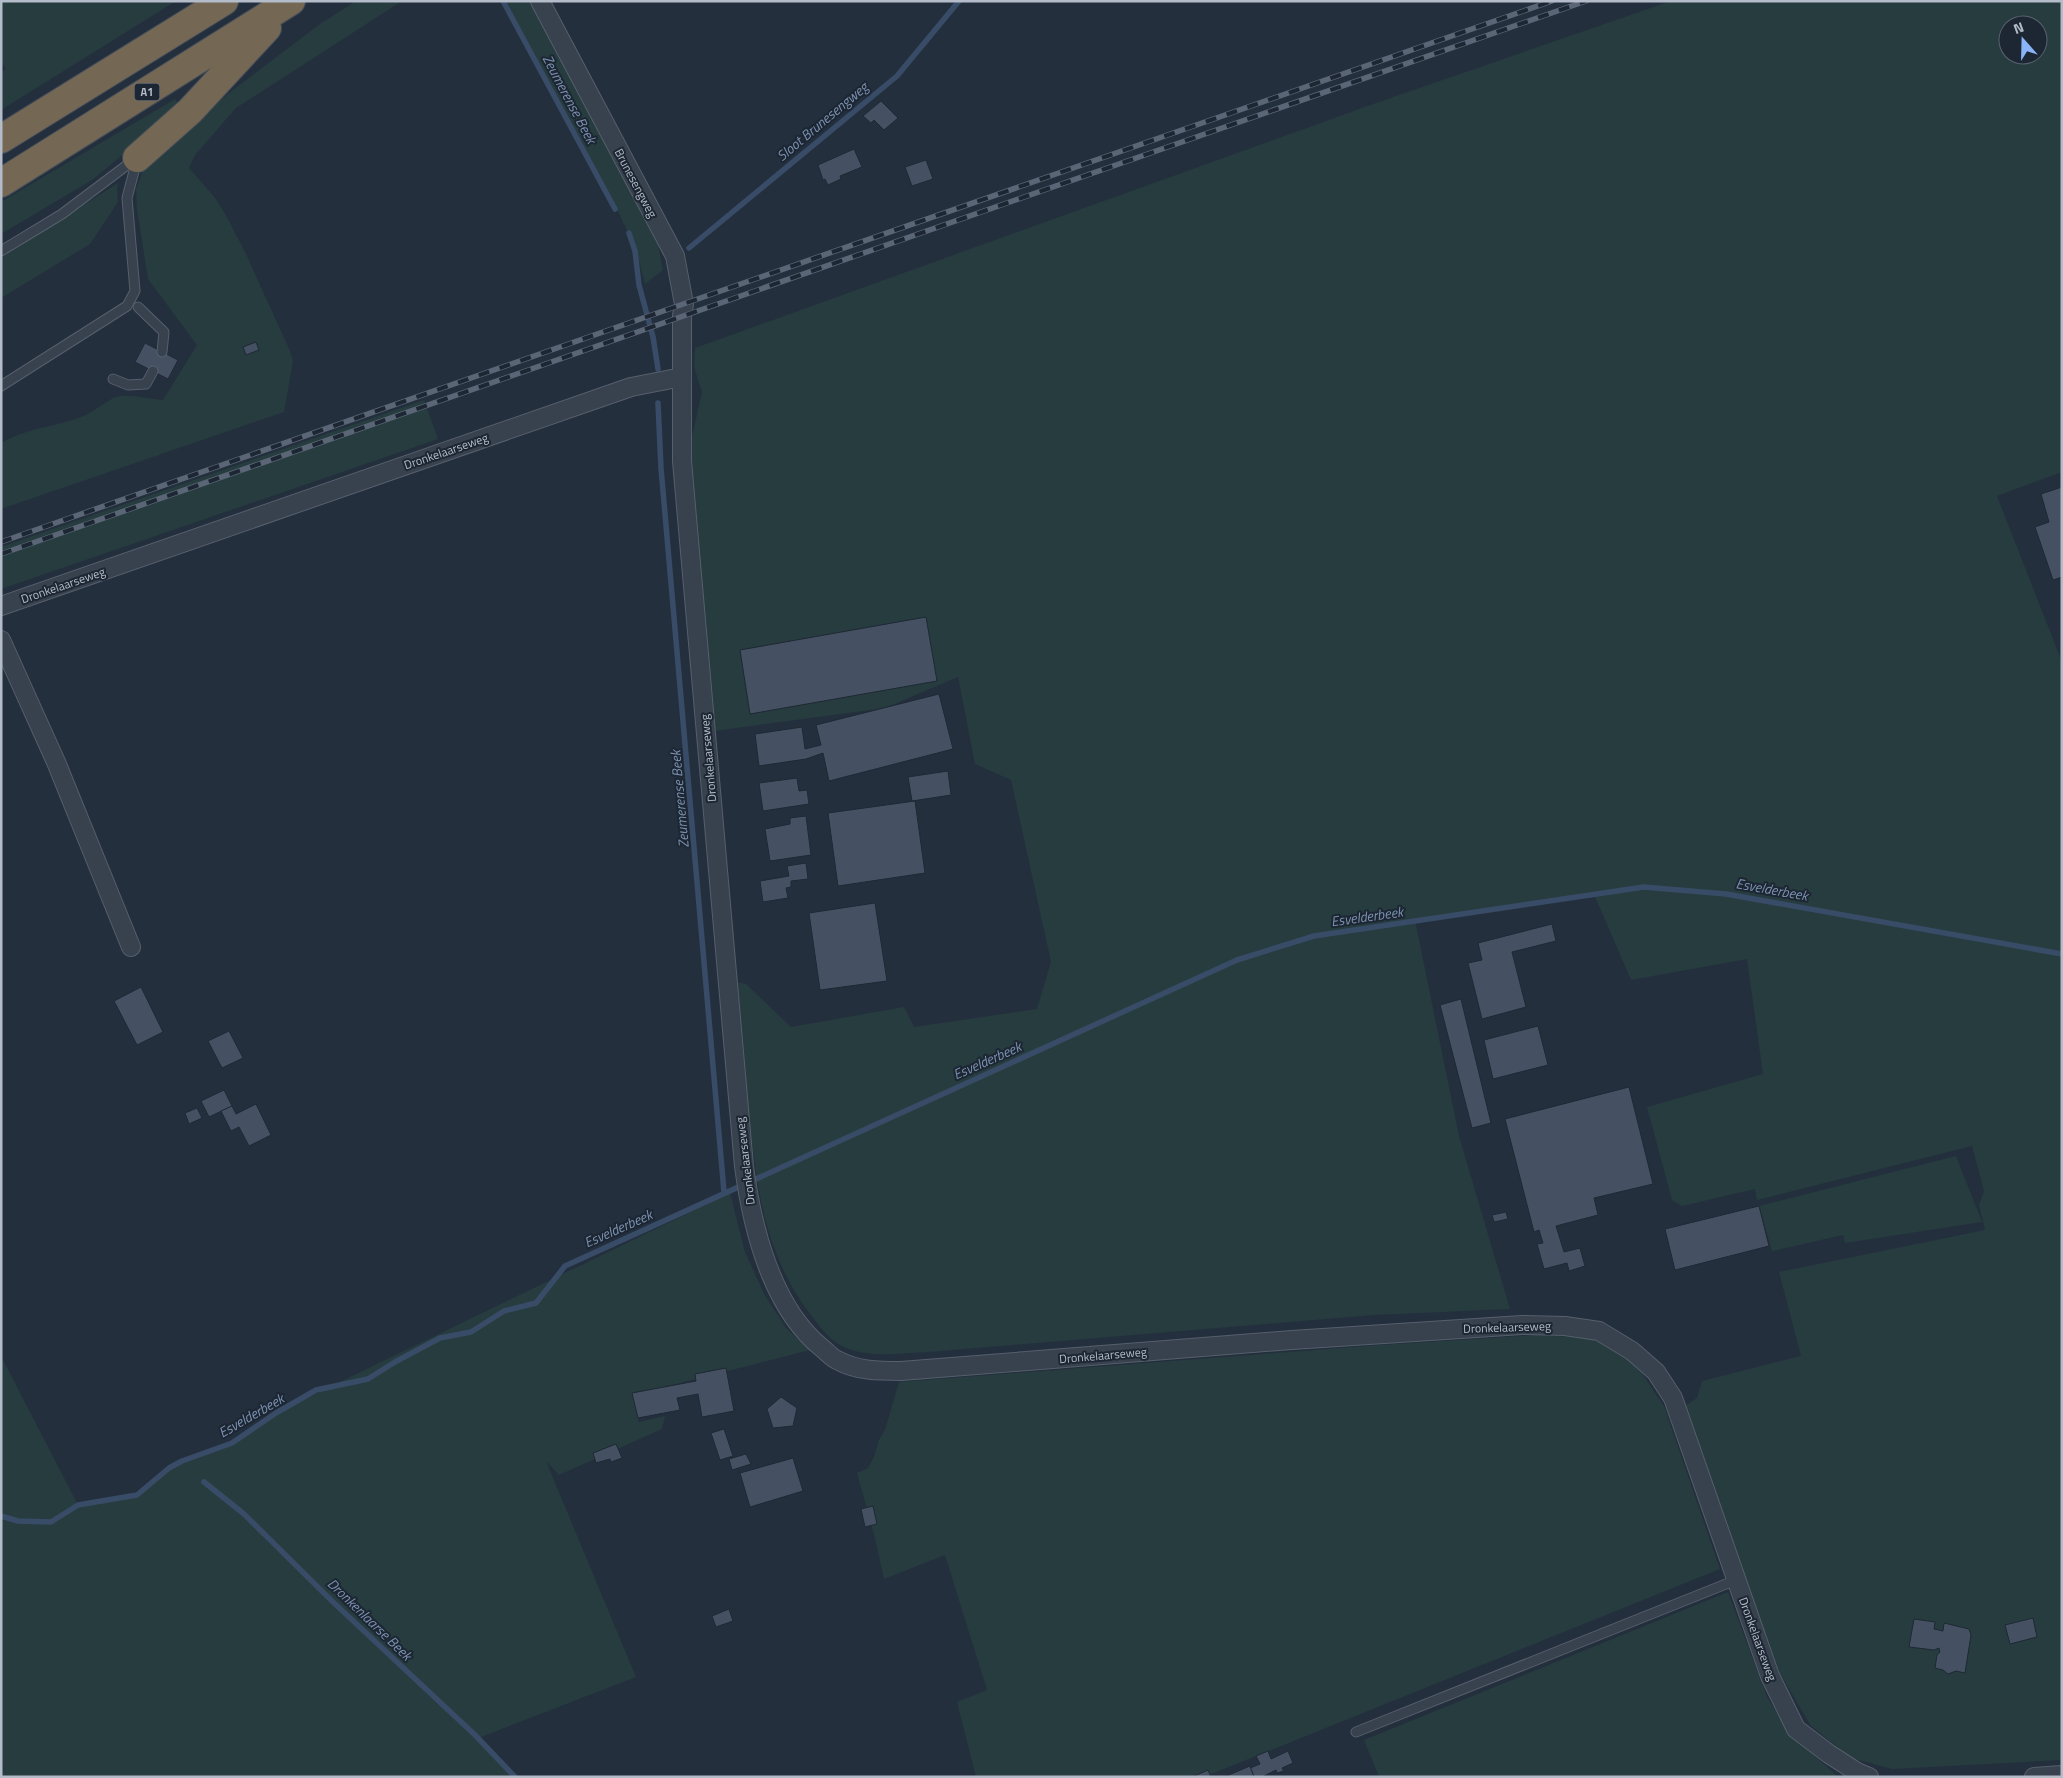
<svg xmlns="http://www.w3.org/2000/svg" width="2063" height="1778" viewBox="0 0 2063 1778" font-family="'Titillium Web',sans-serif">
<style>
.green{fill:#263c3f;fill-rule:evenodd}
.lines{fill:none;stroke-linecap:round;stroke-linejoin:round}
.stream{stroke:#394c67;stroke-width:5.5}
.building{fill:#455162;stroke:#1f2835}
.lane-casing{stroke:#565f6c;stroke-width:11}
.street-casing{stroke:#565f6c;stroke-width:20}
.highway-casing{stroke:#434c59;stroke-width:30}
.lane{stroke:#38414e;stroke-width:9}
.street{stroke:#38414e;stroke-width:18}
.highway{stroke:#746855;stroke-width:28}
.rail-casing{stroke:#5a6575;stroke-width:5.5}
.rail{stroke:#1d2633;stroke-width:4;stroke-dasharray:11;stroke-linecap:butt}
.labels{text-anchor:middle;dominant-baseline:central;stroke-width:4;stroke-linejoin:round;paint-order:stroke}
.shield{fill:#1d2633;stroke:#878f9c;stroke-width:1}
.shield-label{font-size:11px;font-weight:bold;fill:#b4bcc9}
.street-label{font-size:12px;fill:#b4bcc9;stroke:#1d2633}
.water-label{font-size:14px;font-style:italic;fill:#7c92b1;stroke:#1d2633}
</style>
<rect width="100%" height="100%" fill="#242f3e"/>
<g class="green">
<polygon points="1,1 176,1 1,110 1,72 6,69 1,62"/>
<path d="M356,1H402L236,108L195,155L189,168L216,199L228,219L246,254L290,351L293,361L284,412L1,509V443C29,427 58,427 86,415C95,411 111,397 120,396C133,395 149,399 163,400L197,345L148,279L137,209L136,189L145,165L229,93L320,24Z"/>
<polygon points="506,1 532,1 658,245 663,270 645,284 637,253 613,200"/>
<path d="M1671,1H2062V472L1997,496L2062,662V1760L1892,1769L1851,1758L1811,1726L1771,1658L1685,1406L1697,1398L1702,1381L1801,1356L1779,1272L1985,1230L1979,1205L1984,1191L1972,1146L1757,1200L1755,1189L1682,1206L1672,1200L1647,1107L1763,1074L1747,959L1631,980L1593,892L1415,920L1459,1136L1510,1309L1374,1315L928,1352C901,1353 867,1359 842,1346C829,1340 819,1325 810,1314C764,1253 757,1188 749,1114C745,1070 741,1026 737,982L746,984L791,1027L904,1007L914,1027L1037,1009L1051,962L1011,780L975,764L958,677L885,708L714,731L692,484V437L702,392L694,367L695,348L1376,103ZM2008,25H2038V55H2008Z"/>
<polygon points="175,99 179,106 154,129 92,180 1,234 1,202"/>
<polygon points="118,183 117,187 118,202 90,244 1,298 1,258"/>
<polygon points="424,400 438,439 1,589 1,547"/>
<polygon points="1956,1156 1982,1222 1845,1243 1843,1235 1772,1251 1759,1206"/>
<polygon points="730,1193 745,1252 764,1294 786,1328 810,1350 633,1395 639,1422 665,1416 662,1429 559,1475 546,1461 636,1677 476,1739 513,1777 1,1777 1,1356 78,1505 137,1495 169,1468 182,1461 232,1443 276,1413"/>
<polygon points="1537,1335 1590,1338 1622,1353 1643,1375 1664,1406 1720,1569 1204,1777 976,1777 957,1702 987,1690 945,1555 884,1579 875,1538 857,1473 868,1468 874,1457 879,1440 885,1430 899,1382 1379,1345"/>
<polygon points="1728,1592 1767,1697 1790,1734 1836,1775 1842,1777 1379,1777 1364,1740"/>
</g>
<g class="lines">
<g class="stream">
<polyline points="503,1 615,209"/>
<polyline points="629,233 635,251 639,285 653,337 658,369"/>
<polyline points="689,248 897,76 959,1"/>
<polyline points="658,403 661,468 724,1192"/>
<polyline points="204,1482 244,1514 333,1602 475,1735 515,1777"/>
<polyline points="1,1516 18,1521 51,1522 78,1505 137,1495 169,1468 182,1461 232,1443 276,1413 316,1390 368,1379 395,1362 440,1338 471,1332 504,1311 536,1303 565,1266 1237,960 1314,936 1644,887 1726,894 2062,954"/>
</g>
</g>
<g class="building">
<polygon points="881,101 898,118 884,130 874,120 871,123 863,116"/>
<polygon points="854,149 862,167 840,176 841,179 828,185 825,179 823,180 818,165"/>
<polygon points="926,160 933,179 912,186 905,167"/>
<polygon points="256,342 259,350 246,355 243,347"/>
<polygon points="145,343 178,360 168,379 135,362"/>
<polygon points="2062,487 2062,577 2053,580 2035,527 2049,522 2041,494"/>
<polygon points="926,617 937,681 750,714 740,650"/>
<polygon points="939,694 953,749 829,781 823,753 806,759 759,766 755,734 802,727 805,749 821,745 816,725"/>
<polygon points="948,771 951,795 912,801 908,777"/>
<polygon points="797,778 799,791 807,790 809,804 763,811 759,783"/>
<polygon points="915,801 925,873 838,886 828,813"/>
<polygon points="806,816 811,855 770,861 765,829 790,824 790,818"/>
<polygon points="806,863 808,879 791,881 791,887 786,888 788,898 763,902 760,881 789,876 787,866"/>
<polygon points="875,903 887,981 820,990 809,913"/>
<polygon points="1552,924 1556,941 1512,952 1526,1007 1482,1019 1468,963 1482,960 1478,943"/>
<polygon points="141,987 163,1032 137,1045 114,1001"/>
<polygon points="1461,999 1491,1123 1472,1128 1440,1005"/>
<polygon points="1538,1026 1548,1065 1493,1079 1484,1040"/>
<polygon points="229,1031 243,1058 222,1068 208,1041"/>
<polygon points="1629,1087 1653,1184 1594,1198 1598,1215 1556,1226 1564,1252 1580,1248 1585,1266 1569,1271 1567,1263 1544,1269 1537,1244 1543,1243 1539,1230 1534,1232 1505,1119"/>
<polygon points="224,1090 232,1106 209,1117 201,1101"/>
<polygon points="256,1104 271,1135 249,1146 239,1127 231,1131 221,1111 232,1106 236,1114"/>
<polygon points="197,1108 202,1118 189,1124 185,1113"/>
<polygon points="1759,1206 1769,1246 1675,1270 1665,1229"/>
<polygon points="1506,1212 1508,1219 1494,1222 1492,1215"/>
<polygon points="726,1368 734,1411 702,1417 698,1394 677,1398 680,1410 638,1418 632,1393 696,1381 695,1374"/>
<polygon points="781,1397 797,1408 793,1426 773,1428 767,1409"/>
<polygon points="724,1429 733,1456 720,1460 711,1433"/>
<polygon points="616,1444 622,1458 611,1462 610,1459 596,1463 593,1453"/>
<polygon points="746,1454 751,1464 732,1470 729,1459"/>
<polygon points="793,1458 803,1491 750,1507 740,1473"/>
<polygon points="873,1506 877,1524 865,1527 861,1509"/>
<polygon points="729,1609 733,1621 716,1627 712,1616"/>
<polygon points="2033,1618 2037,1637 2010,1644 2005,1625"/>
<polygon points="1914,1619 1935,1622 1934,1629 1943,1631 1944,1623 1969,1629 1971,1635 1965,1673 1956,1671 1948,1674 1943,1670 1935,1668 1937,1655 1940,1652 1939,1648 1934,1650 1909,1647"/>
<polygon points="1268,1751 1271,1759 1288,1751 1293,1763 1282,1768 1284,1771 1277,1773 1276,1770 1262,1777 1254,1777 1250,1768 1260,1764 1256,1756"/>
<polygon points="1250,1766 1254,1777 1224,1777"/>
<polygon points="1208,1770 1211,1777 1192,1777"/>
</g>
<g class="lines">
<defs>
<g id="lane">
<polyline points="1,251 62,214 135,159"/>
<polyline points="138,307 164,332 162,352"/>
<polyline points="113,379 128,385 146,384 153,371"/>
<polyline points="1,386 127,306 135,291 127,198 137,160"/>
<polyline points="1356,1732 1736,1580"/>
</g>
<g id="street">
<path d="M540,1L675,256L684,304L682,316V461L744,1166C752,1228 772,1308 822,1348C827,1352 832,1358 837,1360C857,1371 879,1371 901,1371L1292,1340L1522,1325L1565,1326L1599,1331L1632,1351L1656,1372L1673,1398L1770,1676L1796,1729L1829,1754L1857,1772L1869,1777"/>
<polyline points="1,606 631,387 682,377"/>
<polyline points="1,640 56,762 131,947"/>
<polyline points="2034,1777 2062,1775"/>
</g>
<g id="highway">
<polyline points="1,139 224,1"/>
<polyline points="137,158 190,111 267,28"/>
<polyline points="1,183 291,1"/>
</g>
</defs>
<use href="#lane" class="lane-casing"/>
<use href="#street" class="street-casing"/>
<use href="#highway" class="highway-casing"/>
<use href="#lane" class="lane"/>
<use href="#street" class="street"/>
<use href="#highway" class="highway"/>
<defs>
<g id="rail">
<polyline points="1,542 1552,1"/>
<polyline points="1,554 1586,1"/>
</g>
</defs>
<use href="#rail" class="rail-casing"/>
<use href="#rail" class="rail"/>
</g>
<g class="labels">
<rect class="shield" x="134.5" y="83.5" width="25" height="17" rx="4"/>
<g class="shield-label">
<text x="147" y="92">A1</text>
</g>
<g class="street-label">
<text transform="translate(636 183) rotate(62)">Brunesengweg</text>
<text transform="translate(446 451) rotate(-19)">Dronkelaarseweg</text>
<text transform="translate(63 585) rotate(-19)">Dronkelaarseweg</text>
<text transform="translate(708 758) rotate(-95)">Dronkelaarseweg</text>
<text transform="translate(745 1161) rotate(-97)">Dronkelaarseweg</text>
<text transform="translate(1507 1327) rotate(-2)">Dronkelaarseweg</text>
<text transform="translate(1103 1355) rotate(-5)">Dronkelaarseweg</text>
<text transform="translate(1758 1639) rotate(70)">Dronkelaarseweg</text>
</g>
<g class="water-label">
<text transform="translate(570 99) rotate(62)">Zeumerense Beek</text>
<text transform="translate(822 121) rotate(-40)">Sloot Brunesengweg</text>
<text transform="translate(679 799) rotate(-95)">Zeumerense Beek</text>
<text transform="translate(1772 889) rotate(10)">Esvelderbeek</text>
<text transform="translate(1367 916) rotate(-8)">Esvelderbeek</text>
<text transform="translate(987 1060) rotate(-24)">Esvelderbeek</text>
<text transform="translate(618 1228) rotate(-24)">Esvelderbeek</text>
<text transform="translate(251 1415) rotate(-30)">Esvelderbeek</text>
<text transform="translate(370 1619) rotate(44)">Dronkenlaarse Beek</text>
</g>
</g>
<rect width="2063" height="1778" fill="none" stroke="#b4bcc9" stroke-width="5"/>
<g transform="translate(2023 40) rotate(340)"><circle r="24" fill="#1d2633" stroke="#59626f"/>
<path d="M0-4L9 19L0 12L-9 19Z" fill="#8ab4f8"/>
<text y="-8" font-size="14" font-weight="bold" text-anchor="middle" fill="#b4bcc9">N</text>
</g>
</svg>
